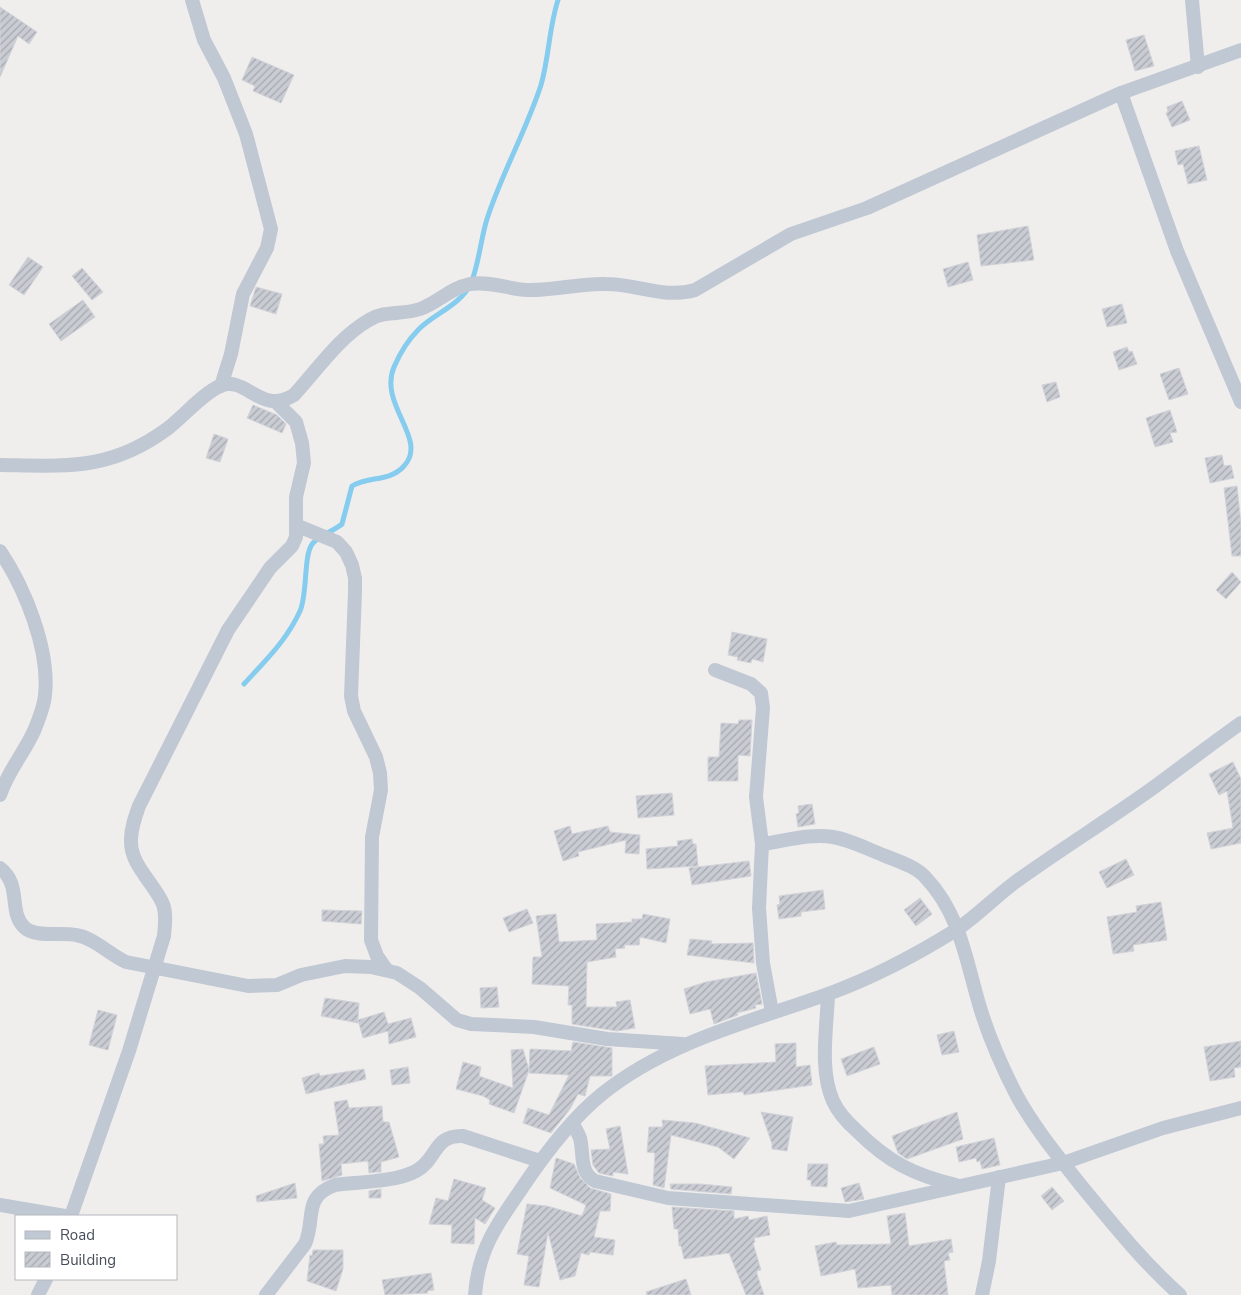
<svg xmlns="http://www.w3.org/2000/svg" width="1241" height="1295" viewBox="0 0 1241 1295" font-family="'Nunito Sans',sans-serif">
<style>
.lines{fill:none;stroke-linecap:round;stroke-linejoin:round}
.stream{stroke:#85ccee;stroke-width:5}
.building{fill:url(#building-hatch);stroke:#d1d3d9}
.minor{stroke:#c0c8d3;stroke-width:14}
</style>
<defs>
<pattern id="building-hatch" width="6" height="6" patternUnits="userSpaceOnUse" patternTransform="scale(1.25)"><rect width="6" height="6" fill="#c9ccd3"/><path d="M-1 1l2-2M0 6l6-6M5 7l2-2" fill="none" stroke="#a5a8ae"/></pattern>
</defs>
<rect width="100%" height="100%" fill="#f0eeed"/>
<g class="lines">
<path class="stream" d="M244,684C265,661 287,640 300,611C308,593 303,554 313,543C321,534 334,531 342,524L352,486C368,476 390,482 404,466C429,439 378,405 394,367C400,353 409,339 419,329C435,313 459,306 470,285C478,270 481,237 487,219C502,173 526,131 541,85C549,58 549,27 558,0"/>
</g>
<g class="building">
<polygon points="0,7 37,32 29,44 18,36 0,77"/>
<polygon points="1144,35 1154,66 1135,71 1126,40"/>
<polygon points="252,57 294,75 281,103 253,91 255,86 242,80"/>
<polygon points="1182,101 1190,120 1172,127 1166,113 1168,112 1167,107"/>
<polygon points="1199,146 1207,180 1188,184 1183,164 1178,165 1175,151"/>
<polygon points="1028,226 1034,260 981,266 977,235"/>
<polygon points="28,257 43,267 24,295 9,285"/>
<polygon points="968,262 973,280 948,287 943,269"/>
<polygon points="82,268 103,292 92,300 72,276"/>
<polygon points="256,287 282,294 276,314 250,306"/>
<polygon points="83,300 95,317 61,341 49,324"/>
<polygon points="1122,304 1127,323 1107,327 1102,309"/>
<polygon points="1127,347 1129,352 1132,351 1137,364 1119,370 1113,352"/>
<polygon points="1179,368 1188,394 1169,400 1160,374"/>
<polygon points="1056,382 1060,397 1047,402 1042,385"/>
<polygon points="253,405 277,415 286,424 282,433 247,418"/>
<polygon points="1170,410 1177,432 1170,433 1173,442 1155,447 1146,418"/>
<polygon points="214,434 228,439 220,462 206,458"/>
<polygon points="1222,455 1224,466 1231,465 1234,478 1210,483 1205,458"/>
<polygon points="1237,486 1241,523 1241,556 1232,556 1224,488"/>
<polygon points="1232,572 1241,582 1226,599 1216,590"/>
<polygon points="732,632 767,639 763,662 752,659 751,663 737,660 738,657 728,655"/>
<polygon points="739,720 752,720 750,756 738,755 738,781 708,781 708,757 719,757 721,723 738,724"/>
<polygon points="1233,762 1241,779 1241,843 1211,849 1207,833 1233,828 1227,791 1219,795 1209,774"/>
<polygon points="672,793 674,815 638,818 636,796"/>
<polygon points="812,804 815,824 798,827 796,814 799,813 798,806"/>
<polygon points="570,826 572,834 608,826 610,832 640,835 639,854 625,853 626,840 578,852 579,856 563,861 554,831"/>
<polygon points="692,839 693,844 696,844 698,866 647,869 646,849 678,846 677,841"/>
<polygon points="1126,859 1134,875 1107,888 1099,872"/>
<polygon points="749,861 751,876 692,885 689,868"/>
<polygon points="823,890 825,909 801,912 801,916 779,919 777,905 780,904 779,896"/>
<polygon points="920,898 932,914 916,926 904,910"/>
<polygon points="1161,902 1167,940 1133,945 1134,951 1113,954 1107,917 1137,912 1136,906"/>
<polygon points="527,909 533,923 509,932 503,918"/>
<polygon points="322,910 362,911 361,924 322,921"/>
<polygon points="556,914 559,942 597,940 596,924 632,922 632,919 642,919 643,914 670,919 666,943 640,937 639,945 624,945 625,948 615,949 616,957 587,962 586,1007 617,1007 616,1002 630,1000 635,1028 617,1031 572,1024 572,1005 568,1005 569,986 532,984 533,957 542,957 536,916"/>
<polygon points="690,939 712,941 711,944 753,943 754,963 687,955"/>
<polygon points="756,973 762,1004 755,1005 756,1008 737,1013 738,1015 714,1024 710,1009 690,1014 684,989 706,982"/>
<polygon points="497,987 499,1007 481,1008 480,988"/>
<polygon points="325,998 359,1003 358,1020 384,1012 388,1024 411,1018 416,1037 389,1044 388,1031 363,1038 358,1020 358,1023 321,1016"/>
<polygon points="98,1010 117,1015 108,1050 89,1045"/>
<polygon points="954,1031 959,1052 942,1055 937,1035"/>
<polygon points="1241,1041 1241,1067 1234,1068 1235,1077 1210,1081 1204,1047"/>
<polygon points="573,1042 612,1048 612,1076 590,1076 585,1096 578,1094 570,1109 551,1133 523,1123 528,1108 549,1115 569,1075 529,1073 529,1070 514,1113 489,1104 490,1100 483,1096 456,1089 463,1062 481,1067 479,1076 513,1088 511,1050 523,1049 529,1070 530,1049 571,1051"/>
<polygon points="796,1043 796,1067 810,1065 812,1085 744,1095 743,1092 739,1092 708,1095 705,1066 776,1062 775,1044"/>
<polygon points="874,1047 880,1064 847,1076 841,1059"/>
<polygon points="408,1067 410,1083 392,1085 390,1070"/>
<polygon points="364,1069 366,1079 306,1094 302,1078 319,1073 320,1076"/>
<polygon points="347,1100 349,1108 382,1106 383,1122 389,1122 399,1157 381,1162 381,1172 376,1172 369,1173 368,1161 341,1164 342,1175 322,1181 319,1144 324,1144 323,1136 339,1135 334,1102"/>
<polygon points="761,1112 793,1117 787,1151 772,1149 772,1144"/>
<polygon points="957,1112 963,1139 907,1159 898,1153 892,1136"/>
<polygon points="662,1120 695,1123 750,1138 734,1159 718,1147 671,1135 664,1188 661,1187 653,1185 655,1153 647,1152 649,1127 663,1127"/>
<polygon points="620,1126 628,1174 613,1172 613,1176 599,1173 593,1165 591,1150 610,1149 606,1129"/>
<polygon points="994,1138 1000,1165 982,1169 980,1161 977,1162 976,1158 959,1162 956,1147"/>
<polygon points="556,1158 574,1164 580,1178 590,1188 611,1194 610,1211 600,1211 594,1237 615,1240 613,1255 590,1252 589,1255 581,1253 575,1276 560,1280 548,1232 539,1287 524,1285 529,1256 517,1254 527,1204 547,1206 582,1216 586,1205 550,1188"/>
<polygon points="808,1164 828,1164 827,1187 811,1186 811,1180 807,1180"/>
<polygon points="454,1179 486,1188 482,1200 495,1208 485,1224 475,1218 474,1244 451,1243 452,1225 429,1224 436,1198 448,1201"/>
<polygon points="295,1183 297,1198 257,1202 256,1196"/>
<polygon points="859,1183 864,1199 845,1202 841,1188"/>
<polygon points="670,1184 701,1184 732,1187 731,1194 671,1189"/>
<polygon points="1052,1187 1064,1201 1052,1210 1041,1196"/>
<polygon points="381,1189 381,1198 369,1198 369,1191"/>
<polygon points="672,1207 734,1211 734,1219 748,1216 749,1220 767,1216 770,1235 754,1238 755,1242 753,1243 761,1270 757,1271 757,1274 764,1295 746,1295 729,1253 684,1259 681,1246 679,1246 678,1229 674,1229"/>
<polygon points="905,1213 909,1246 951,1239 953,1252 948,1253 950,1260 944,1261 948,1295 892,1295 891,1285 858,1288 855,1269 821,1276 815,1246 836,1242 837,1245 891,1244 887,1216"/>
<polygon points="313,1250 343,1250 343,1269 336,1291 307,1281 310,1255 312,1256"/>
<polygon points="431,1273 434,1290 427,1291 428,1293 385,1295 382,1280"/>
<polygon points="686,1279 691,1295 647,1295 646,1292"/>
</g>
<g class="lines">
<g class="minor">
<polyline points="192,0 204,40 224,78 246,134 271,229 267,248 243,294 231,354 221,386"/>
<polyline points="1192,0 1198,67"/>
<polyline points="1121,93 1177,251 1241,402"/>
<path d="M0,465C66,466 110,471 167,429C183,417 202,394 220,386C247,375 260,416 294,395C318,369 338,338 369,320C385,310 403,315 420,309C438,303 450,288 470,284C490,281 508,289 527,290C553,291 580,283 606,284C638,284 664,299 695,290L791,234L867,208L1121,93L1241,50"/>
<polyline points="298,526 337,542 346,552 352,565 355,578 355,592 351,696 354,711 376,757 380,773 381,790 372,837 371,940 377,956 386,969"/>
<path d="M0,551C25,588 50,650 45,695C44,707 39,719 34,731C24,753 8,771 0,795"/>
<polyline points="715,670 751,684 761,693 763,708 756,797 762,844 759,908 763,963 772,1012"/>
<path d="M762,844C785,841 811,833 833,837C851,840 867,849 883,855C897,861 916,866 926,878C963,917 967,969 983,1017C992,1044 1004,1071 1017,1096C1034,1127 1057,1155 1079,1183C1111,1222 1142,1261 1180,1295"/>
<path d="M0,868C22,885 8,911 24,927C34,938 62,932 76,935C94,938 109,954 126,962L248,986L277,985L301,975L345,966L371,967L397,973L420,988L457,1020L471,1024L534,1027L607,1039L683,1044"/>
<path d="M828,994C827,1027 819,1070 833,1101C838,1112 848,1123 857,1131C888,1162 914,1175 956,1185"/>
<path d="M573,1124C575,1128 578,1133 580,1138C584,1153 579,1173 595,1181L668,1198L849,1211L1063,1163L1163,1128L1241,1108"/>
<polyline points="0,1205 65,1216"/>
<path d="M71,1216L129,1051L164,936C165,925 167,912 162,902C152,881 130,864 131,840C131,828 135,817 139,806L228,630L270,568L292,546L296,537V497L304,463L302,443L296,422L277,403"/>
<polyline points="38,1295 46,1279"/>
<path d="M266,1295L305,1244C316,1219 302,1197 335,1185C358,1182 396,1182 416,1171C438,1159 433,1135 463,1136L540,1161"/>
<path d="M475,1295C478,1250 497,1224 522,1188C544,1155 571,1119 602,1094C668,1041 750,1022 828,994C872,978 916,955 956,930C977,916 994,898 1014,883C1061,849 1110,819 1157,785C1185,764 1213,743 1241,723"/>
<polyline points="982,1295 989,1261 999,1177"/>
</g>
</g>
<rect x="15" y="1215" width="162" height="65" fill="#ffffff" stroke="#b5b8bd"/>
<rect x="25" y="1231" width="25" height="8" fill="#c0c8d3" stroke="#b5b8bd"/>
<text x="60" y="1240" font-size="15" fill="#454e5b">Road</text>
<rect x="25" y="1252" width="25" height="15" fill="url(#building-hatch)" stroke="#b5b8bd"/>
<text x="60" y="1265" font-size="15" fill="#454e5b">Building</text>
</svg>
